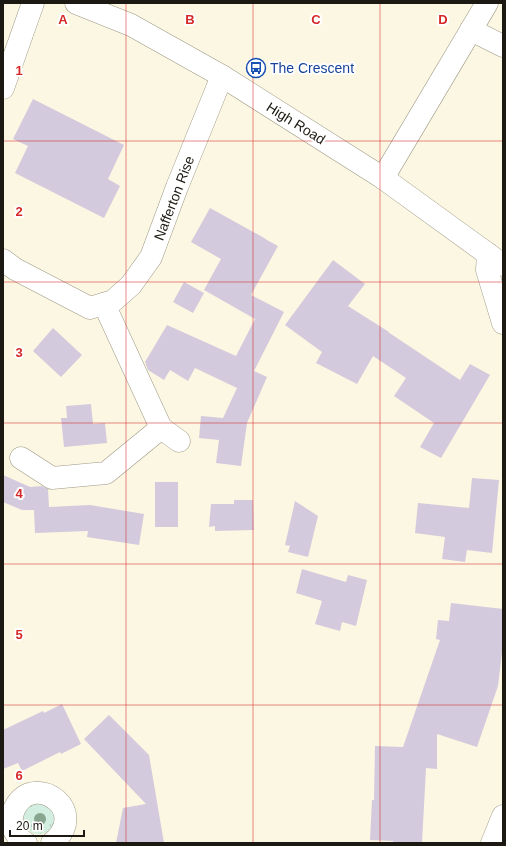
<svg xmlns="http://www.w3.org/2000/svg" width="506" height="846" viewBox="0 0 506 846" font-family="Helvetica,sans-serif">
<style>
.grass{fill:url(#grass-tufts)}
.building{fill:#d3cadd}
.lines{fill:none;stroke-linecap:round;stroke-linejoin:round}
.minor-casing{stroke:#9d9986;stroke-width:23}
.primary-casing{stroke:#9d9986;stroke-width:23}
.minor{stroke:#fff;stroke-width:22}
.primary{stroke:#fff;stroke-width:22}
.tree{fill:#88a590}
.grid{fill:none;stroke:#d62828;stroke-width:1;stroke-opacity:0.55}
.labels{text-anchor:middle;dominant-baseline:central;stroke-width:4;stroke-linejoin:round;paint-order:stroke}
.transit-label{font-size:14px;fill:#164399;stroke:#fff;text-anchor:start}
.street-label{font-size:14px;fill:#1b1912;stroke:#fff}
.grid-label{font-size:13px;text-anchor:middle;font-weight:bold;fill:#d62828;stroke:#fff;stroke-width:4;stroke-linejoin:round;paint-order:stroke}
</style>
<defs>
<pattern id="grass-tufts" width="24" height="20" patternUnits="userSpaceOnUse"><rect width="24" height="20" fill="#d2eee1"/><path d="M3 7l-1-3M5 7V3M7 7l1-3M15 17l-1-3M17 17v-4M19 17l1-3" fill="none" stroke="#b4ccc0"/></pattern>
</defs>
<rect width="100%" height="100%" fill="#fcf7e2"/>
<circle class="grass" cx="39" cy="818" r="16"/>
<g class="building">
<polygon points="33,99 124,145 108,179 120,186 104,218 15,173 28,146 13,139"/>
<polygon points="210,208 266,239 265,239 278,246 251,295 284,312 254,371 267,377 247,423 241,466 216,463 219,440 199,438 201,416 223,418 237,388 195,368 188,381 170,370 164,380 148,370 145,362 167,325 236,356 255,319 204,290 221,259 191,242"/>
<polygon points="333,260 365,284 348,306 389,332 388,332 460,380 470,364 490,375 441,458 420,447 434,423 394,396 406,378 373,356 357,384 316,363 322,352 285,325"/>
<polygon points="184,282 204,293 193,313 173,302"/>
<polygon points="53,328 82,355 61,377 33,351"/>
<polygon points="91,404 93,424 105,423 107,443 64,447 61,418 67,418 66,406"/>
<polygon points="3,475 30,487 42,486 48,489 49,507 90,505 144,514 139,545 87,537 88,531 35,533 34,510 22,510 3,502"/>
<polygon points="472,478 499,480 492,553 467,550 465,562 442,559 445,537 415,533 418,503 469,508"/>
<rect x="155" y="482" width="23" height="45"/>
<polygon points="234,500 253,500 254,530 215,531 215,526 209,527 211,504 234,504"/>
<polygon points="295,501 318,516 308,557 288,552 290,546 285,545"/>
<polygon points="302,569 346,582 348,575 367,580 356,626 342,622 340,631 315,624 322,601 296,593"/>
<polygon points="451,603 503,609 503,644 498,686 477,747 437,734 437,769 426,768 422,843 393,843 393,841 370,840 372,800 374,800 375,746 403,747 440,640 436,639 438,620 449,621"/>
<polygon points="62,704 81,744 61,754 60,752 22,771 18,763 3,769 3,730 43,711 44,713"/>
<polygon points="109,715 149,755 164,843 116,843 123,808 146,804 84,739"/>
</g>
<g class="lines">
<defs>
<g id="minor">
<polyline points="471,30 503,46"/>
<polyline points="3,88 33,3"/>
<polyline points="383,178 487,3"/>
<polyline points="488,254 487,270 503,323"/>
<polyline points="3,260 15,269 90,308 113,301 131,285 151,257 177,187 222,76"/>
<polyline points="104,304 161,428 179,441"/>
<polyline points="21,458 52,478 106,473 161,428"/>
<path d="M26,843C18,839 12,830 12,821C11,814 14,809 17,804C38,773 90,812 52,843"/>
<polyline points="492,843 503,816"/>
</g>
<polyline id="primary" points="76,3 131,25 222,76 383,178 503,265"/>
</defs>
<use href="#minor" class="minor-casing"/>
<use href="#primary" class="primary-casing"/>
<use href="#minor" class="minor"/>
<use href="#primary" class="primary"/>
</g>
<circle class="tree" cx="40" cy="819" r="6"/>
<path class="grid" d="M126,3V843M253,3V843M380,3V843M3,141H503M3,282H503M3,423H503M3,564H503M3,705H503"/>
<defs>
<symbol id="bus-ring" viewBox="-11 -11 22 22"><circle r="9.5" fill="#fff" stroke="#1a4fb4" stroke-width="1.5"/><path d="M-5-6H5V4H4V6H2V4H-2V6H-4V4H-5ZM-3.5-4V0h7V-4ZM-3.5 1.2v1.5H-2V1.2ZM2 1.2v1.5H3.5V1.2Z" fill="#1a4fb4"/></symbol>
</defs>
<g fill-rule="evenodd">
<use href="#bus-ring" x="245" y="57" width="22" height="22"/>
</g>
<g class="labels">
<g class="transit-label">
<text x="270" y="68">The Crescent</text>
</g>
<g class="street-label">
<text transform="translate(296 123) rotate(32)">High Road</text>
<text transform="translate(174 198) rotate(-69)">Nafferton Rise</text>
</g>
</g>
<g class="grid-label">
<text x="63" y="24">A</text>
<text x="190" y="24">B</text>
<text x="316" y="24">C</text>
<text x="443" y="24">D</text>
<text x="19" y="75">1</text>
<text x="19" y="216">2</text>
<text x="19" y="357">3</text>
<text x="19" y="498">4</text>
<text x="19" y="639">5</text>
<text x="19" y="780">6</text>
</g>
<rect width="506" height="846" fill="none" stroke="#1b1912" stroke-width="8"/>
<path d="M10 830v6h74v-6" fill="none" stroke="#1b1912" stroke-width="2"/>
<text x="16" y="830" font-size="12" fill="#1b1912" stroke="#ffffff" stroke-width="3" paint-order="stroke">20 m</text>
</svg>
